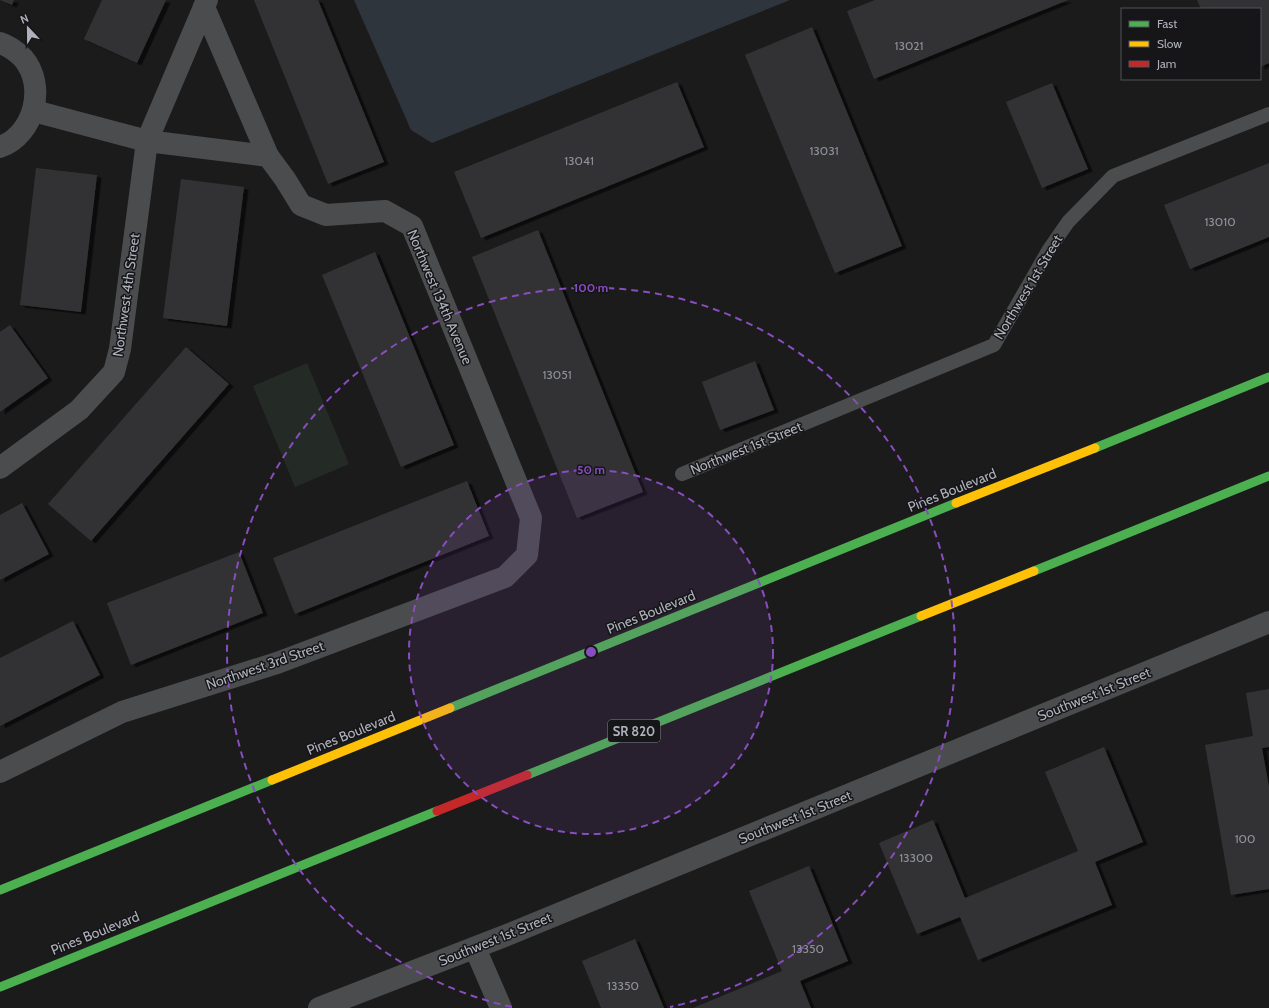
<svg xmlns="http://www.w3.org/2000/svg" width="1269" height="1008" viewBox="0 0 1269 1008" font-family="Cabin,sans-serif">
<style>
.green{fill:#242a25}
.water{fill:#2f353d}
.building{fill:#333334;filter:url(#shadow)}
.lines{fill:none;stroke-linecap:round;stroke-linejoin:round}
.lane{stroke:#4b4c4e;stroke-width:14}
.street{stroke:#4b4c4e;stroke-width:22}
.fast{stroke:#4caf50;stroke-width:9}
.slow{stroke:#ffc107;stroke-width:9}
.jam{stroke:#c62828;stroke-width:9}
.ring{fill:none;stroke:#884dbe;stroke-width:2;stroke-dasharray:7 5}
.labels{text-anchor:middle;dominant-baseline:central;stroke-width:3;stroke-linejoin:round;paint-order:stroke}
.number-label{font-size:12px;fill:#8f9299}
.shield{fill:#161518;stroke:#80828a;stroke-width:1}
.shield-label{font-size:13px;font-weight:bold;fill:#aeb1bb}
.street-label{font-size:14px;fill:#aeb1bb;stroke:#161518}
.centre{fill:#884dbe;stroke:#161518;stroke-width:2}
.ring-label{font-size:12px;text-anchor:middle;font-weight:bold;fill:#884dbe;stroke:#161518;stroke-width:3;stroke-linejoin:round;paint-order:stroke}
</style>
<defs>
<filter id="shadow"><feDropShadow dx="4.5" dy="2.5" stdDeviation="0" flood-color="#0009"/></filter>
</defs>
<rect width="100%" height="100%" fill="#1b1b1b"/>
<polygon class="green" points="307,363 349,464 295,487 253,386"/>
<polygon class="water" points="354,0 790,0 432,143 411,130"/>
<g class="building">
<polygon points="0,0 14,0 12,5"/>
<polygon points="102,0 166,0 137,63 84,39"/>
<polygon points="254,0 318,0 384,162 328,184"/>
<polygon points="875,0 1068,0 874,79 847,11"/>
<polygon points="1197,0 1269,0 1269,63 1260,67 1260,9 1201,9"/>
<polygon points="812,27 902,246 835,273 745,55"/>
<polygon points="677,82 704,147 481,238 454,172"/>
<polygon points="1052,83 1088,169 1042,188 1006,102"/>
<polygon points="1269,163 1269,237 1190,269 1164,205"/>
<polygon points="36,168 97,175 81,312 20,305"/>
<polygon points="181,179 244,187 227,326 163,318"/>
<polygon points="538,230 643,492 577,518 472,257"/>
<polygon points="375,252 454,445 401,467 322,275"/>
<polygon points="10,325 48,378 0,412 0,332"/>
<polygon points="186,347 229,384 91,541 48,504"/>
<polygon points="755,361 774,410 720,430 702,382"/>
<polygon points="467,481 489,536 295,614 273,558"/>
<polygon points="22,503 49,554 0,580 0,515"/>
<polygon points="239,552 263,613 131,665 107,603"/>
<polygon points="73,621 100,675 0,726 0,658"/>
<polygon points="1269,689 1269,747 1262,748 1269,787 1269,889 1231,895 1205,745 1253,736 1246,693"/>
<polygon points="1104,747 1143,842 1095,862 1112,905 978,960 960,917 917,934 879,843 933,820 965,898 1078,851 1045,772"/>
<polygon points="809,866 848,961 800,981 811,1008 693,1008 782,971 749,891"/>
<polygon points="635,939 664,1008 601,1008 582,961"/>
</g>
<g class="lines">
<polyline class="lane" points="682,474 994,345 1048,251 1068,222 1113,176 1269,114"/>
<g class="street">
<polyline points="204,7 268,156"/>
<path d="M0,43C9,46 16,51 23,58C47,86 34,135 0,147"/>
<polyline points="0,468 79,410 114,372 120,349 147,141 207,0"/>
<polyline points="0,772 122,712 277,663 505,577 527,555 531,518 412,226 385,211 326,215 301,205 285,179 268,156 147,141 34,111"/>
<polyline points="475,948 501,1008"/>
<polyline points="319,1008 507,935 1269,622"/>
</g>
<g class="fast">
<polyline points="1095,448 1269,377"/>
<polyline points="1034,571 1269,476"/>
<polyline points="450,708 956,503"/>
<polyline points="527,775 921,616"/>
<polyline points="0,890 272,780"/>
<polyline points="0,987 437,811"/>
</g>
<g class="slow">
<polyline points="956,503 1095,448"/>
<polyline points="921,616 1034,571"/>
<polyline points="272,780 450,708"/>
</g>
<polyline class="jam" points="437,811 527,775"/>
</g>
<circle cx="591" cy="652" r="182" fill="#884dbe" fill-opacity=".12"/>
<g class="ring">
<circle cx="591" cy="652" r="182"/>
<path d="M512 1007A364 364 0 1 1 670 1007"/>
</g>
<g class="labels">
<g class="number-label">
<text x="909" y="45">13021</text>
<text x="824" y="150">13031</text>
<text x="579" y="160">13041</text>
<text x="1220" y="221">13010</text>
<text x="557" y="374">13051</text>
<text x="1245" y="838">100</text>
<text x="916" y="857">13300</text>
<text x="808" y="948">13350</text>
<text x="623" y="985">13350</text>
</g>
<rect class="shield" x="608" y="720" width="52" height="22" rx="3"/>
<g class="shield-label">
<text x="634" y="731">SR 820</text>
</g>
<g class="street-label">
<text transform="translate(1028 287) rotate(-59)">Northwest 1st Street</text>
<text transform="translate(126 295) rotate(-82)">Northwest 4th Street</text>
<text transform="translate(440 297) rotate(67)">Northwest 134th Avenue</text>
<text transform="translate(746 448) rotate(-22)">Northwest 1st Street</text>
<text transform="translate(952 490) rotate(-22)">Pines Boulevard</text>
<text transform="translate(651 612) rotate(-22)">Pines Boulevard</text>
<text transform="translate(265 665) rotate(-19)">Northwest 3rd Street</text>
<text transform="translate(1094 694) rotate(-22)">Southwest 1st Street</text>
<text transform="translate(351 733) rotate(-22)">Pines Boulevard</text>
<text transform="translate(795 817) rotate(-22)">Southwest 1st Street</text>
<text transform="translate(95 933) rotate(-22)">Pines Boulevard</text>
<text transform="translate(495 939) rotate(-22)">Southwest 1st Street</text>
</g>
</g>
<circle cx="591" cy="652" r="6" class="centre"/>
<g class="ring-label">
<text x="591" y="292">100 m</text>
<text x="591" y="474">50 m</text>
</g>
<rect x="1121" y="8" width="140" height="72" fill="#161518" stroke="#535359"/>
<rect x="1129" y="21" width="20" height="6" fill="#4caf50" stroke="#535359"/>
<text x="1157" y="28" font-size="12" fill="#aeb1bb">Fast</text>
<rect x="1129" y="41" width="20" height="6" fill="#ffc107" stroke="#535359"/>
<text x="1157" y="48" font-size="12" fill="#aeb1bb">Slow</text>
<rect x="1129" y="61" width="20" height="6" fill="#c62828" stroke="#535359"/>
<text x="1157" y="68" font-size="12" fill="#aeb1bb">Jam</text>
<g transform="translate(28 28) rotate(338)" stroke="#161518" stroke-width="3" paint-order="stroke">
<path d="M0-3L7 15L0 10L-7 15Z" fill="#aeb1bb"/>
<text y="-6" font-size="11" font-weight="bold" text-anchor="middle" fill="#aeb1bb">N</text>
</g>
</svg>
